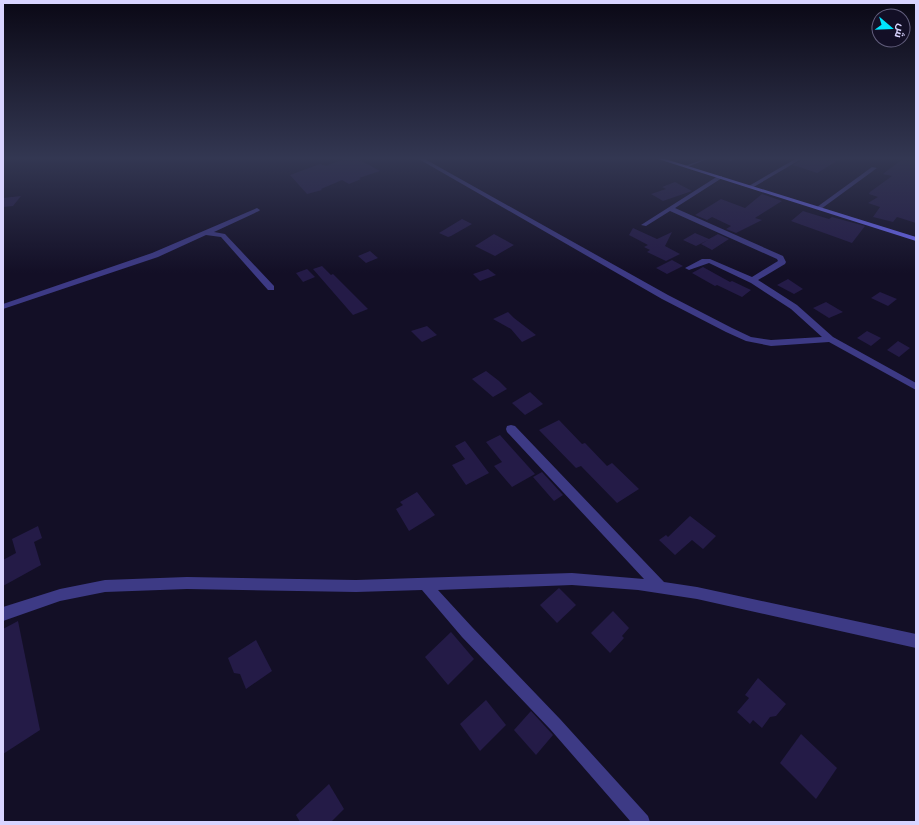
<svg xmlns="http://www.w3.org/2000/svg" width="919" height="825" viewBox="0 0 919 825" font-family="'Open Sans',Cairo,sans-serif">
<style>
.building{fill:#241b47}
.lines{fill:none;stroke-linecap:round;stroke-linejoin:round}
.lane{fill:#3d3a85;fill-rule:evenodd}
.street{fill:#3d3a85;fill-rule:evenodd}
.secondary{fill:#6f6bff;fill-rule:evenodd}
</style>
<rect width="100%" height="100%" fill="#130f26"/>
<g class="building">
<polygon points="346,158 356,158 380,171 359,178 361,179 349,184 342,180 321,189 322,190 307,194 290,175 320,164 326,166"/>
<polygon points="804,158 842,158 817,173 793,165"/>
<polygon points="904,158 916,160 916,223 897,217 893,222 873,217 880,207 868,203 878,197 869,194 870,192 892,176 883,174"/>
<polygon points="675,182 692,191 663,201 651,194 666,189 662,187"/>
<polygon points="762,194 782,201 755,218 762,220 736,233 726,229 731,226 712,217 707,220 695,215 721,199 745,208"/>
<polygon points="21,196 13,206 3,207 3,198"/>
<polygon points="803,211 829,219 832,217 865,226 852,243 791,221"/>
<polygon points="462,219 472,224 451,236 448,237 439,233"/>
<polygon points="633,228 657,239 672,232 665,246 680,254 666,261 647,252 650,250 644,247 648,245 629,235"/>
<polygon points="695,233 709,239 718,234 729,239 712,250 701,244 708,240 696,246 683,240"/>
<polygon points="494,234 514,245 495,256 475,246"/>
<polygon points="370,251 378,258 366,263 358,256"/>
<polygon points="672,260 683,266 667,274 656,268"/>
<polygon points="322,266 331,275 333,274 368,309 353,315 313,269"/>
<polygon points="703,267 730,282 732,281 751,290 742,297 717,285 715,286 692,273"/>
<polygon points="307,269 315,277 303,282 296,273"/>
<polygon points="488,269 496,275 480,281 473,274"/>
<polygon points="788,279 803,289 794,294 777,285"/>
<polygon points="880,292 897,299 888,306 871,298"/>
<polygon points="826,302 843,312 829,318 813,308"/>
<polygon points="508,312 514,318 536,335 522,342 511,329 493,319"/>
<polygon points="427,326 437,335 422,342 411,331"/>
<polygon points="867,331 881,338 871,346 857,338"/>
<polygon points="898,341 910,348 899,357 887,350"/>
<polygon points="486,371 499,381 507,389 493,397 472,379"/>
<polygon points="530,392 543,404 525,415 512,403"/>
<polygon points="559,420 582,444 585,443 607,466 612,463 639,489 617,503 581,466 576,468 539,430"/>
<polygon points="500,435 535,474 512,487 494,466 502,462 486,442"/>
<polygon points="465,441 489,473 466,485 452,465 465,459 455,446"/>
<polygon points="542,472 563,495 554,501 533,477"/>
<polygon points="417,492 435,515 409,531 396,509 403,505 400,502"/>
<polygon points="690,516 716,536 703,549 692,540 675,555 659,540 666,535 668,537"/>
<polygon points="38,526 42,538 34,542 41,565 3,586 3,560 16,553 12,539"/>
<polygon points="559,588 576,605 557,623 540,605"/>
<polygon points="613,611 629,628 622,636 624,638 610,653 591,633"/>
<polygon points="18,621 40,730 3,754 3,629"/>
<polygon points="451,632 474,659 448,685 425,657"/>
<polygon points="256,640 272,671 246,689 240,674 234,673 228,658"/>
<polygon points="758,678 786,704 776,716 770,717 762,728 753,720 750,724 737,712 749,698 745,695"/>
<polygon points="486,700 506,725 480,751 460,724"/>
<polygon points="531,711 553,735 536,755 514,730"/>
<polygon points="801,734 837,768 816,799 780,763"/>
<polygon points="329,784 344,809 331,822 300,822 296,815"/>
</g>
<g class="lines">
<g class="lane">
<polygon points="707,158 710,158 687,167 685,166"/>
<polygon points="726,158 728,158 733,160 731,161"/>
</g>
<g class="street">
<polygon points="417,158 423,158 668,295 732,328 751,337 771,340 822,337 791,309 751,283 709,263 689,270 685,268 702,259 710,259 752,277 778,261 777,259 670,211 646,226 641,225 718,176 722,176 722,178 675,208 783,256 786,262 785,264 758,280 797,305 833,337 916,383 916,390 829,342 771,346 746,341 726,332 662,299"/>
<polygon points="797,158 803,158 752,188 747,187"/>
<polygon points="872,167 877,168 821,209 817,209 817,207"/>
<polygon points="257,208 260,210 259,211 214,232 225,234 274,286 274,290 268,290 221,237 206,235 158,257 3,309 3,304 152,253"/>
<polygon points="511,425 515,426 664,582 697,587 916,634 916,648 697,599 638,590 572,585 438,590 472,627 560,719 648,816 650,822 631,822 550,729 462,637 422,590 356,592 187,589 105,592 60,601 3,621 3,607 60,589 105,580 187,577 356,580 572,573 644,579 507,432 506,429 507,426"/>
</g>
<polygon class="secondary" points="655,158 662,158 916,237 916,241"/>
</g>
<linearGradient id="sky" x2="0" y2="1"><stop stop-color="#0a0815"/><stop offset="0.58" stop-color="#333752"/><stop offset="1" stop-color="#333752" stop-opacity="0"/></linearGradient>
<rect width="919" height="273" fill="url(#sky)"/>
<rect width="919" height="825" fill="none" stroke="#d9d4ff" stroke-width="8"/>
<g transform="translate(891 28) rotate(109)"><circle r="19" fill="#130f26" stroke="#625e7d"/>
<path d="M0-3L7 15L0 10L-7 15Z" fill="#00e5ff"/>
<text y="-6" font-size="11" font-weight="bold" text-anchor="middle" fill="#d9d4ff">ش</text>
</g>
</svg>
